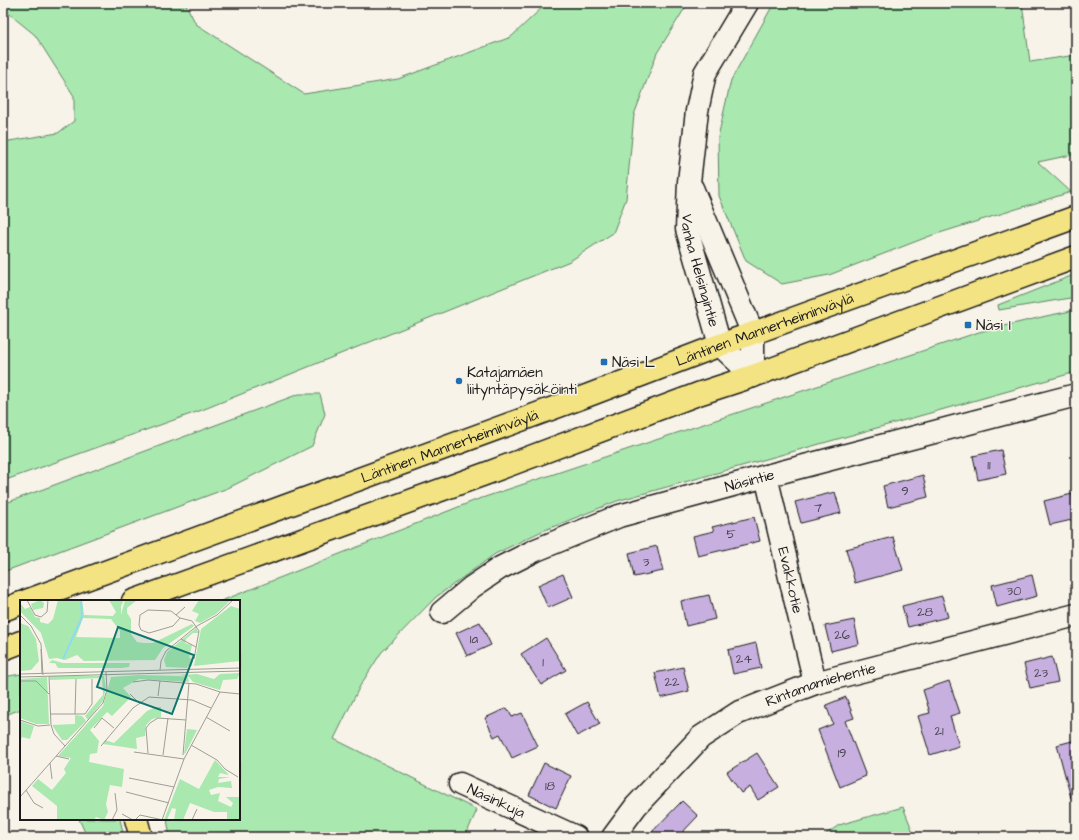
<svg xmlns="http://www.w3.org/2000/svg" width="1079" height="840" viewBox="0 0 1079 840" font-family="'Architects Daughter',sans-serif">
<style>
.green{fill:#a9e8af;stroke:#628266}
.building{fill:#c7b0df;stroke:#1c1c1c}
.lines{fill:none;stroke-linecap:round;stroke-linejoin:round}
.minor-casing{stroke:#1c1c1c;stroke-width:25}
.major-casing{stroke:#1c1c1c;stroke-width:25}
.minor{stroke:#f7f3e8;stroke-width:22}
.major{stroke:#f4e382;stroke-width:22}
.poi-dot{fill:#1f6fb2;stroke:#f7f3e8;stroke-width:1.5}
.labels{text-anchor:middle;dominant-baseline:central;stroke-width:3;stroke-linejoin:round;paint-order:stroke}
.number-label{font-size:13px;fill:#47414d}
.street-label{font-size:15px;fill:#1c1c1c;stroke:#f7f3e8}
.poi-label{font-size:15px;fill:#1c1c1c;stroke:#f7f3e8;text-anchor:start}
.inset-river{fill:none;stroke:#8fdbef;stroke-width:2}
.inset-road{fill:none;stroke:#9f9d96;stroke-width:1}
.view{fill:#0f766e;fill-opacity:0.15;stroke:#0f766e;stroke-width:2}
.inset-edge{fill:none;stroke:#1c1c1c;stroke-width:2}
</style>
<rect width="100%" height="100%" fill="#f7f3e8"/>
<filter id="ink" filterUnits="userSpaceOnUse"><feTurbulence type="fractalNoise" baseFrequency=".025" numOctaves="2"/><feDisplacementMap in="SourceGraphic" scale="8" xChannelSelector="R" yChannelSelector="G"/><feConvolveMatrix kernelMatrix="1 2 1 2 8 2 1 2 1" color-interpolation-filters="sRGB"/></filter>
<g filter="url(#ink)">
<g class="green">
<polygon points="3,3 185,3 196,24 304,94 398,79 511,37 547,3 688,3 657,53 634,115 626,199 613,233 570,261 202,410 3,481 3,142 58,133 74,121 74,96 35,35 3,9"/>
<polygon points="774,3 1022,3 1030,62 1076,55 1076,154 1038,162 1071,192 930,236 829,275 782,284 746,261 719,196 718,137 731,80"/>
<polygon points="1076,274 1076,297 999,310 998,305"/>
<polygon points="1076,310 1076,372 617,501 540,532 495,554 436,597 381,653 360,686 334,739 477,810 465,837 170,837 167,819 239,819 239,601 221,601 476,500 979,332 1046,316"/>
<polygon points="299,394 320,394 325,414 312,446 228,488 3,572 3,504"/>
<polygon points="21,674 21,709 3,716 3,677"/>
<polygon points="903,807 915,837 822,837 839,825"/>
<polygon points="79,819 120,819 124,837 87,837"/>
</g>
<g class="building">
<polygon points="1001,450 1006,474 978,480 973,456"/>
<polygon points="923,475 928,497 888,507 883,486"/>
<polygon points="835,492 841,513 801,523 795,502"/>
<polygon points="1072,494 1076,510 1076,519 1050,525 1044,501"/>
<polygon points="754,517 760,541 698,556 693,536 714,531 712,527"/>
<polygon points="893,537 903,570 855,583 846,549"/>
<polygon points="657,546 663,571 634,577 629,553"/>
<polygon points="563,574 573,597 548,608 538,585"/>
<polygon points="1032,575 1037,596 997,607 992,585"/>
<polygon points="709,595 715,619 686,626 681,601"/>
<polygon points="942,596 948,617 908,627 902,606"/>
<polygon points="854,620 859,644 831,651 825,626"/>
<polygon points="480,622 491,645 467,656 456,633"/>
<polygon points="546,638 566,670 541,685 521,654"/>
<polygon points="756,643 761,668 733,674 728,650"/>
<polygon points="1052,657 1058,682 1030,688 1024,664"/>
<polygon points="683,667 689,691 661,698 655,673"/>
<polygon points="949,681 960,713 950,716 959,746 930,755 918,716 930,713 923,690"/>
<polygon points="846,697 854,718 845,721 866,776 840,787 818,730 833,724 826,705"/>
<polygon points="587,702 600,724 577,736 565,714"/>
<polygon points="507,708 512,717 522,713 538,746 512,758 500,734 494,737 485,718"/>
<polygon points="1076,740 1076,797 1071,798 1057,745"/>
<polygon points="757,753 779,787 758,800 750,787 741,793 727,772"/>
<polygon points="544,763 571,776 556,808 529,795"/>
<polygon points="682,801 698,816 678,837 647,837"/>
</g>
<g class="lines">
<defs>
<g id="minor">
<path id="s1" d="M747,3L705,73L697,111L689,182L687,229L720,345L753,376"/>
<polyline points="692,188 753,334 753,376"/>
<path id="s2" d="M766,476L815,683"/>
<path id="s3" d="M442,612L472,587L500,568L536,550L619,516L766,476L1076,395"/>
<path id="s4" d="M460,784L576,837"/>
<path id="s5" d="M613,837L636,806L701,737L738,713L815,683L1076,615"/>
</g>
<g id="major">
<path id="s6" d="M26,601L589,395L720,345L1076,217"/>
<polyline points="133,601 485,474 698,394 753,376 1076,257"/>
<polyline points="3,610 21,603"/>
<polyline points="3,649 21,642"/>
<polyline points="136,819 141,837"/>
</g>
</defs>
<use href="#minor" class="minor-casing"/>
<use href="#major" class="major-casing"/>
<use href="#minor" class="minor"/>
<use href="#major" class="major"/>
</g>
</g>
<g class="poi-dot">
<rect x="964" y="321" width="8" height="8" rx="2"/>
<rect x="600" y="358" width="8" height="8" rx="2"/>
<circle cx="459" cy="381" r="4"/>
</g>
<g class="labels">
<g class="number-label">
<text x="989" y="465">11</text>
<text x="905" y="491">9</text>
<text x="818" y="508">7</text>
<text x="731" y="534">5</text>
<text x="646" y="562">3</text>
<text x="1014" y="591">30</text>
<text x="925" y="612">28</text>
<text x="842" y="635">26</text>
<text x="474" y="639">1a</text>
<text x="744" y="659">24</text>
<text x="543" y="662">1</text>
<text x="1041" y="673">23</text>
<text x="672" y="682">22</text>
<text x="939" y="731">21</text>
<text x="842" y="753">19</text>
<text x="550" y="786">18</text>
</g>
<g class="street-label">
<text stroke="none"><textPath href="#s1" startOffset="282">Vanha Helsingintie</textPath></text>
<text stroke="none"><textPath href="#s6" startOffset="787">Läntinen Mannerheiminväylä</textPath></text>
<text stroke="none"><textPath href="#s6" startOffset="451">Läntinen Mannerheiminväylä</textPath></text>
<text stroke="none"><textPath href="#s3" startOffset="338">Näsintie</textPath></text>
<text stroke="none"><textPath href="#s2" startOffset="107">Evakkotie</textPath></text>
<text stroke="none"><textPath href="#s5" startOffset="265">Rintamamiehentie</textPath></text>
<text stroke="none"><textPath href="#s4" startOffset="40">Näsinkuja</textPath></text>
</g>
<g class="poi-label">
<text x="976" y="325">Näsi I</text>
<text x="612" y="362">Näsi L</text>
<text x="467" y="372">Katajamäen<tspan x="467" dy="17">liityntäpysäköinti</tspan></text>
</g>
</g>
<g transform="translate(20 600)">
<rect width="220" height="220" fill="#f7f3e8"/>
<path d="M20,0L24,3L23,8L13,10L11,4ZM38,0H62L64,15L93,16L96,12L89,0H104L101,6V15L105,0H117L107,8V13L111,19V34L117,42L124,43H133L172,24L174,26L143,48L135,60L64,61L57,55L45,60L37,58L29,59L21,33L0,11V3L5,9L10,7L15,17L20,18V22L28,24L33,19ZM63,18L91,19L100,31V38L56,37ZM179,0H211L196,14L180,23L175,21L179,14L172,11ZM211,6L220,9V61L174,66L181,29ZM0,23L8,26L16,39L19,61L11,70L0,71ZM176,28L179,33H173L166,39L165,43L172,45L169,58L173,59L172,66H167L168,68L146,67L144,60L147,52ZM32,60L43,63H110L109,67L102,68H38L35,63H29ZM220,73L217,79L203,80L200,90L173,82L169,77L160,75L177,74L194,79L200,74ZM119,75L158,76L168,77L169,82L119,79L103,88L111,97L92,116L87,112L70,130L79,141L77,153L70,154L69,162L104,169L102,187L90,185L86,204L88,212L84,220L76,217L74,220H37V206L12,186L18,179L32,190L46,173L44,169L51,158L38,156L83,106L91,77ZM30,76H84L86,88L83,101L68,120L65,116L83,95L82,78L30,80ZM27,77L29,124H16L0,118V79ZM136,107H141V117L132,119L126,125L125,136L116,138L117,149L83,144L85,140L94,143L127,111ZM55,115L62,116L66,121L47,140H42L32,125L55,124ZM0,121L14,126L10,139L2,137L0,142ZM167,129L177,130L165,154L164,153ZM195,160L209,175L200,173L198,177H210L199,179L198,183L211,181L212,188L198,187L189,190L191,195L200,193L198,201L211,207L213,203L206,197H220V220H207V212H194L170,203L163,220H154L156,209L152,208L147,220H144L160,179L179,189Z" fill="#a9e8af" fill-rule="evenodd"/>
<path class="inset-river" d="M43,59L62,17L61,0"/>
<path class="inset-road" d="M7,0L15,15L21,17L27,12L28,0M0,15L11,26L21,44L23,75M156,15L165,7M160,18L153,26L129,33L121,30L119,25L120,15L128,10L151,11L160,18L172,21L179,31L174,59M161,39L176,47M21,49L22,74M140,70L141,61L146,51L177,26L197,15L213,0M0,74L220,68M29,76L31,125L34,134L45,146M0,77L220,71M0,81H16L29,94M113,82L128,80L176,84L200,92L220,94M110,94L119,103M138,96L140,81M30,114H65L72,104V79M55,114L56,79M186,117L210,131M0,120L18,126L30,125M74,128L82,118L94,128M171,145L197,160L205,169L218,177M81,146L113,108L129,97L172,100L191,108M114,152L164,159M128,153L126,128L130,123L138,118L166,120M143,155L148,118M163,155L169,83M36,156L49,159M30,163L32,179M109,178L154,187M6,190L14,203L23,208M106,192L149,203M0,197L83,103L87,90L86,72M102,214L113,220M92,220L97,210L95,193M115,220L120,215L143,220M142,220L164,159L200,92M172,220L177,209"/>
<path class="view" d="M98,27L174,55L152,114L77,87Z"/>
<rect width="220" height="220" class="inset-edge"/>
</g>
<rect width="1079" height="840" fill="none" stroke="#f7f3e8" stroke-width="16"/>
<rect x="8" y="8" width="1063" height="824" fill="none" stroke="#1c1c1c" stroke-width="1.5" filter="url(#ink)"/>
</svg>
